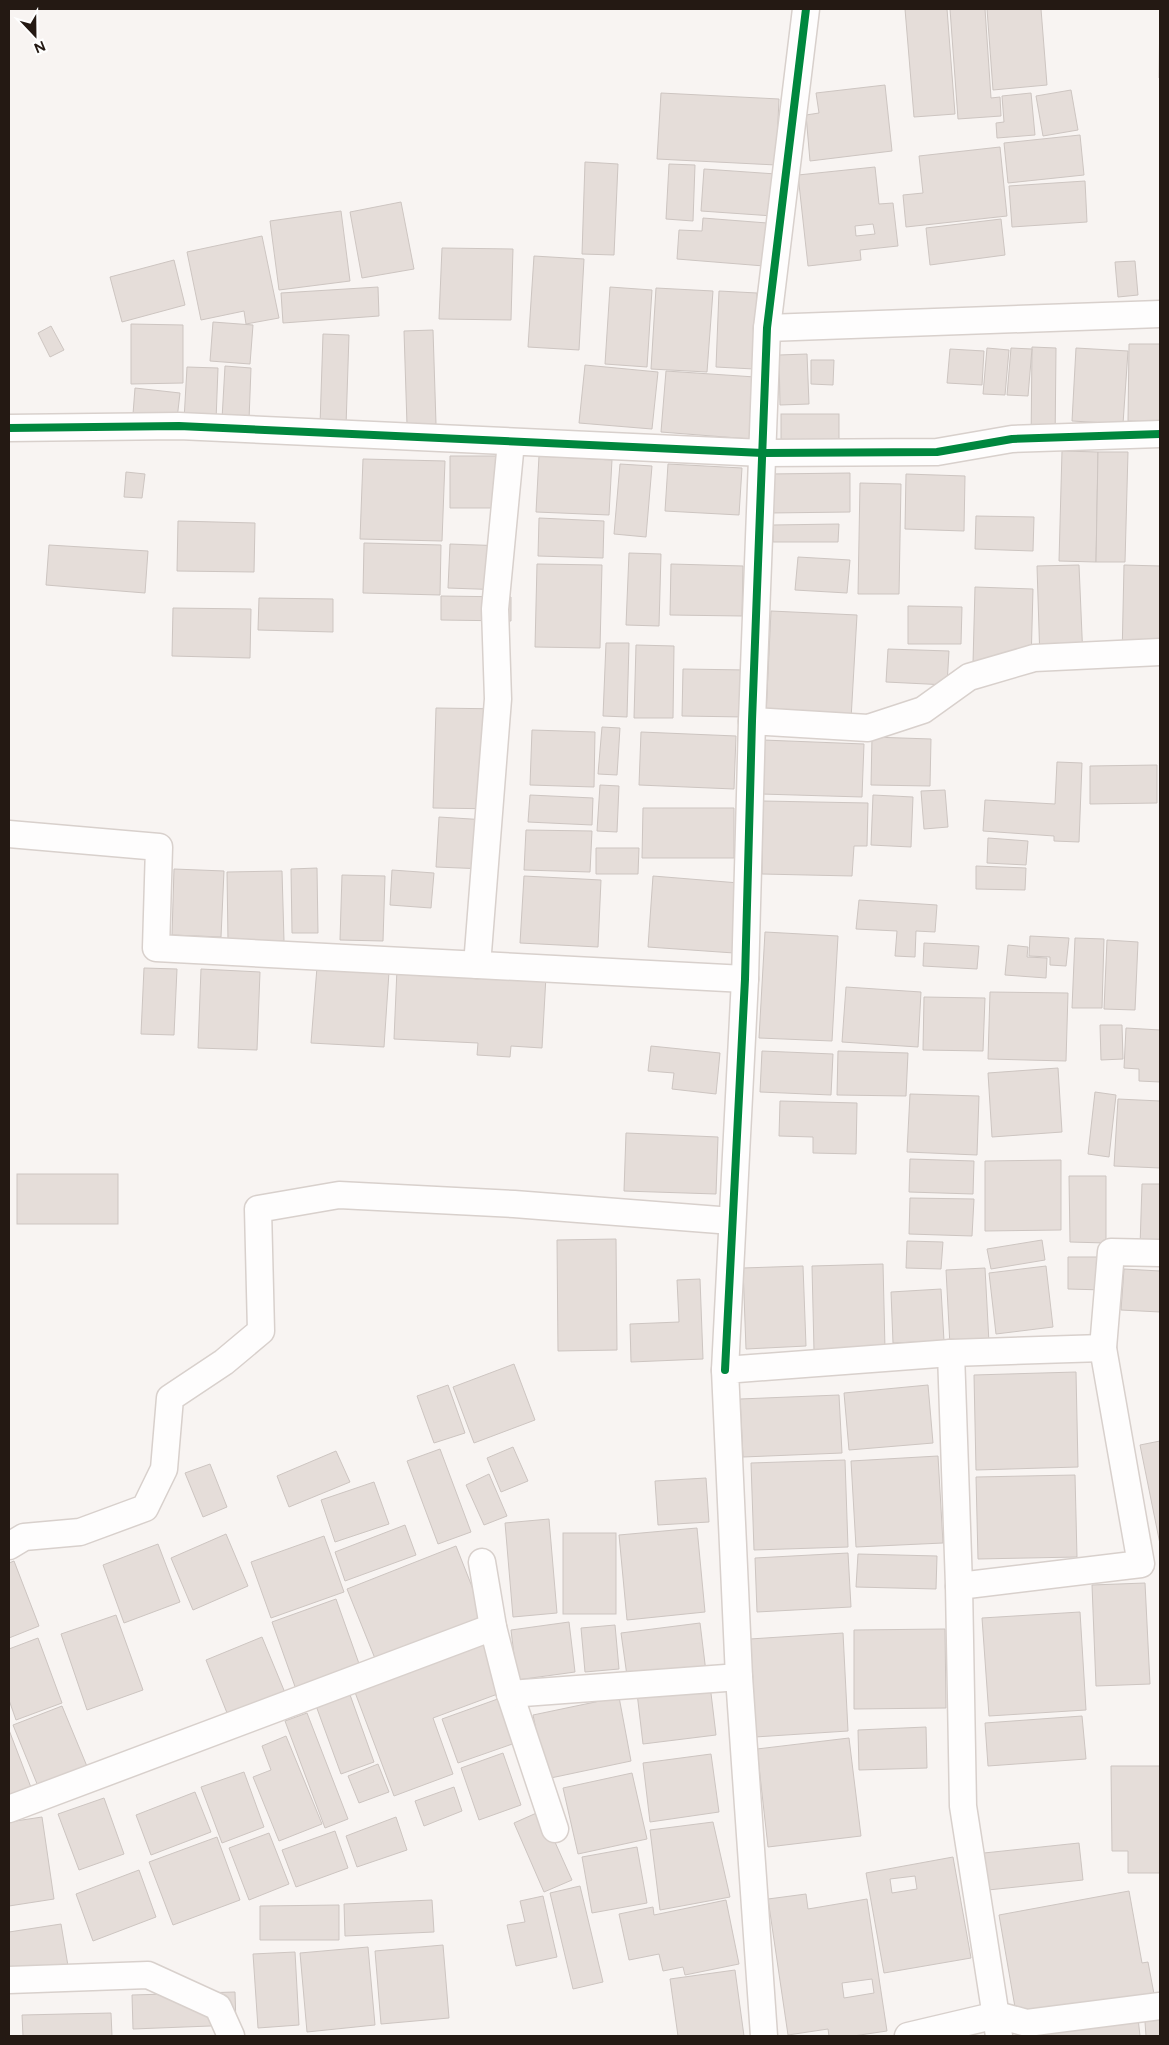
<svg xmlns="http://www.w3.org/2000/svg" width="1169" height="2045" viewBox="0 0 1169 2045" font-family="Figtree,sans-serif">
<style>
.building{fill:#e5ddd9;stroke:#cdc5c1;fill-rule:evenodd}
.lines{fill:none;stroke-linecap:round;stroke-linejoin:round}
.minor-casing{stroke:#d8d0cc;stroke-width:29}
.minor{stroke:#fefdfd;stroke-width:26}
.cycleway-casing{stroke:#fff;stroke-width:11}
.cycleway{stroke:#00873e;stroke-width:8}
</style>
<rect width="100%" height="100%" fill="#f8f4f2"/>
<g class="building">
<polygon points="905,9 947,9 955,114 914,117"/>
<polygon points="950,9 985,9 991,98 1000,97 1001,116 958,119"/>
<polygon points="987,9 1041,9 1047,85 993,90"/>
<polygon points="1160,9 1160,78 1159,78"/>
<polygon points="885,85 892,151 810,161 806,115 819,113 816,93"/>
<polygon points="1071,90 1078,130 1043,136 1036,96"/>
<polygon points="661,93 779,99 776,165 657,159"/>
<polygon points="1031,93 1035,135 997,138 996,123 1004,122 1002,96"/>
<polygon points="1080,135 1084,175 1008,183 1004,143"/>
<polygon points="1000,147 1007,216 906,227 903,195 923,193 919,156"/>
<polygon points="585,162 618,164 614,255 582,254"/>
<polygon points="669,164 695,165 693,221 666,219"/>
<path d="M875,167L879,204L893,203L898,246L860,250L861,260L808,266L798,175ZM873,224L875,234L856,236L855,226Z"/>
<polygon points="704,169 776,174 773,216 701,211"/>
<polygon points="1085,181 1087,222 1012,227 1009,186"/>
<polygon points="401,202 414,269 362,278 350,212"/>
<polygon points="341,211 350,281 279,290 270,221"/>
<polygon points="703,218 767,223 764,266 677,259 679,230 702,231"/>
<polygon points="1001,219 1005,255 930,265 926,228"/>
<polygon points="262,236 279,318 246,324 244,311 201,320 187,252"/>
<polygon points="442,248 513,249 511,320 439,319"/>
<polygon points="534,256 584,259 579,350 528,347"/>
<polygon points="174,260 185,305 122,322 110,277"/>
<polygon points="1135,261 1138,295 1118,297 1115,262"/>
<polygon points="378,287 379,316 283,323 281,293"/>
<polygon points="610,287 652,290 647,367 605,364"/>
<polygon points="656,288 713,291 707,372 651,369"/>
<polygon points="719,291 757,293 754,369 716,367"/>
<polygon points="213,322 253,325 250,364 210,361"/>
<polygon points="131,324 183,325 183,383 131,384"/>
<polygon points="51,326 64,350 50,357 38,333"/>
<polygon points="433,330 436,424 407,425 404,331"/>
<polygon points="323,334 349,335 346,426 320,425"/>
<polygon points="1129,344 1160,344 1160,422 1128,421"/>
<polygon points="1032,347 1056,348 1055,446 1031,445"/>
<polygon points="987,348 1009,350 1005,395 983,394"/>
<polygon points="1011,348 1032,349 1028,396 1007,395"/>
<polygon points="1076,348 1128,351 1123,424 1072,421"/>
<polygon points="950,349 984,351 982,385 947,383"/>
<polygon points="807,354 809,404 780,405 779,355"/>
<polygon points="811,360 834,360 833,385 811,384"/>
<polygon points="585,365 658,372 652,429 579,423"/>
<polygon points="225,366 251,368 249,420 222,419"/>
<polygon points="187,367 218,368 216,421 184,420"/>
<polygon points="666,371 755,377 750,439 661,432"/>
<polygon points="135,388 180,393 177,419 133,414"/>
<rect x="781" y="414" width="58" height="40"/>
<polygon points="1062,451 1098,452 1096,562 1059,561"/>
<polygon points="1098,452 1128,452 1125,562 1096,562"/>
<polygon points="450,456 505,456 504,508 450,508"/>
<polygon points="539,456 612,460 609,515 536,512"/>
<polygon points="363,459 445,461 442,541 360,539"/>
<polygon points="620,464 652,466 646,537 614,534"/>
<polygon points="668,464 742,468 739,515 665,511"/>
<polygon points="126,472 145,474 142,498 124,497"/>
<polygon points="850,473 850,512 769,513 769,474"/>
<polygon points="906,474 965,476 964,531 905,529"/>
<polygon points="860,483 901,484 899,594 858,594"/>
<polygon points="976,516 1034,517 1033,551 975,549"/>
<polygon points="539,518 604,521 603,558 538,556"/>
<polygon points="178,521 255,523 254,572 177,571"/>
<polygon points="839,524 838,542 773,542 773,525"/>
<polygon points="364,543 441,545 440,595 363,593"/>
<polygon points="450,544 506,546 504,590 448,588"/>
<polygon points="49,545 148,551 145,593 46,585"/>
<polygon points="629,553 661,554 659,626 626,625"/>
<polygon points="798,557 850,560 847,593 795,590"/>
<polygon points="537,564 602,565 600,648 535,647"/>
<polygon points="671,564 743,566 742,616 670,615"/>
<polygon points="1079,565 1083,659 1040,661 1037,566"/>
<polygon points="1124,565 1160,566 1160,658 1122,658"/>
<polygon points="975,587 1033,589 1031,664 973,663"/>
<polygon points="441,596 511,597 511,621 441,620"/>
<polygon points="259,598 333,599 333,632 258,630"/>
<polygon points="908,606 962,607 961,644 908,644"/>
<polygon points="173,608 251,609 250,658 172,656"/>
<polygon points="771,611 857,615 851,719 766,714"/>
<polygon points="606,643 629,643 627,717 603,716"/>
<polygon points="636,645 674,646 673,718 634,718"/>
<polygon points="888,649 949,651 947,685 886,682"/>
<polygon points="683,669 746,670 745,717 682,716"/>
<polygon points="436,708 504,709 501,809 433,808"/>
<polygon points="602,727 620,728 617,775 598,774"/>
<polygon points="532,730 595,732 594,787 530,785"/>
<polygon points="641,732 736,736 734,789 639,785"/>
<polygon points="872,737 931,739 930,786 871,785"/>
<polygon points="763,740 864,744 862,797 761,794"/>
<polygon points="1057,762 1082,763 1079,842 1054,841 1054,836 983,831 985,800 1055,804"/>
<polygon points="1157,765 1157,803 1090,804 1090,766"/>
<polygon points="600,785 619,786 617,832 597,831"/>
<polygon points="945,790 948,827 924,829 921,791"/>
<polygon points="530,795 593,798 592,825 528,822"/>
<polygon points="873,795 913,797 911,847 871,845"/>
<polygon points="763,801 868,803 867,846 854,846 852,876 762,874"/>
<polygon points="643,808 734,808 734,858 642,858"/>
<polygon points="439,817 487,820 485,869 436,867"/>
<polygon points="526,830 592,831 590,872 524,870"/>
<polygon points="988,838 1028,841 1026,865 987,863"/>
<polygon points="596,848 639,848 638,874 596,874"/>
<polygon points="976,866 1026,868 1025,890 976,889"/>
<polygon points="317,868 318,933 292,933 291,869"/>
<polygon points="174,869 224,871 221,937 172,935"/>
<polygon points="392,870 434,873 431,908 390,905"/>
<polygon points="282,871 284,941 228,941 227,872"/>
<polygon points="342,875 385,876 383,941 340,940"/>
<polygon points="524,876 601,880 598,947 520,943"/>
<polygon points="653,876 739,883 734,953 648,947"/>
<polygon points="859,900 937,905 935,932 916,931 915,957 895,956 897,931 856,929"/>
<polygon points="765,932 838,936 832,1041 759,1038"/>
<polygon points="1030,936 1069,938 1066,966 1050,965 1050,957 1029,956"/>
<polygon points="1075,938 1104,939 1102,1008 1072,1008"/>
<polygon points="1107,940 1138,942 1135,1010 1104,1009"/>
<polygon points="924,943 979,946 977,969 923,966"/>
<polygon points="1008,945 1028,947 1027,957 1047,958 1046,978 1005,975"/>
<polygon points="317,967 389,972 384,1047 311,1043"/>
<polygon points="144,968 177,969 174,1035 141,1034"/>
<polygon points="201,969 260,972 257,1050 198,1048"/>
<polygon points="397,969 546,976 542,1048 511,1046 510,1057 477,1055 478,1043 394,1039"/>
<polygon points="846,987 921,992 918,1047 842,1042"/>
<polygon points="990,992 1068,993 1066,1061 988,1059"/>
<polygon points="924,997 985,998 983,1051 923,1050"/>
<polygon points="1100,1025 1122,1025 1123,1059 1101,1060"/>
<polygon points="1126,1028 1160,1030 1160,1082 1139,1081 1139,1069 1124,1068"/>
<polygon points="651,1046 720,1053 716,1094 672,1089 674,1073 648,1071"/>
<polygon points="762,1051 833,1054 831,1095 760,1092"/>
<polygon points="838,1051 908,1053 906,1096 837,1095"/>
<polygon points="1058,1068 1062,1132 992,1137 988,1073"/>
<polygon points="1095,1092 1116,1095 1109,1157 1088,1154"/>
<polygon points="910,1094 979,1096 977,1155 907,1152"/>
<polygon points="1118,1099 1160,1101 1160,1168 1114,1166"/>
<polygon points="780,1101 857,1103 856,1154 813,1153 813,1137 779,1136"/>
<polygon points="626,1133 718,1137 716,1194 624,1191"/>
<polygon points="910,1159 974,1161 973,1194 909,1192"/>
<polygon points="1061,1160 1061,1230 985,1231 985,1161"/>
<rect x="17" y="1174" width="101" height="50"/>
<polygon points="1069,1176 1106,1176 1106,1243 1070,1242"/>
<polygon points="1142,1184 1160,1184 1160,1247 1140,1247"/>
<polygon points="910,1198 974,1199 972,1236 909,1234"/>
<polygon points="616,1239 617,1350 558,1351 557,1240"/>
<polygon points="1042,1240 1045,1260 991,1269 987,1249"/>
<polygon points="907,1241 943,1242 941,1269 906,1268"/>
<polygon points="1068,1257 1104,1257 1104,1290 1068,1289"/>
<polygon points="883,1264 885,1349 814,1351 812,1266"/>
<polygon points="803,1266 806,1346 746,1349 743,1268"/>
<polygon points="1046,1266 1053,1327 996,1334 989,1273"/>
<polygon points="985,1268 989,1343 950,1346 946,1270"/>
<polygon points="1124,1269 1160,1271 1160,1312 1121,1310"/>
<polygon points="700,1279 703,1359 631,1362 630,1324 679,1322 677,1280"/>
<polygon points="941,1289 944,1341 893,1343 891,1292"/>
<polygon points="514,1364 535,1420 474,1443 453,1387"/>
<polygon points="1076,1372 1078,1467 976,1470 974,1375"/>
<polygon points="448,1385 465,1433 434,1443 417,1396"/>
<polygon points="928,1385 933,1443 849,1450 844,1393"/>
<polygon points="839,1395 842,1453 743,1457 740,1399"/>
<polygon points="1160,1441 1160,1544 1140,1445"/>
<polygon points="513,1447 528,1481 501,1492 487,1458"/>
<polygon points="440,1449 471,1532 438,1544 407,1461"/>
<polygon points="336,1451 350,1482 289,1507 277,1476"/>
<polygon points="938,1456 943,1543 856,1547 851,1461"/>
<polygon points="845,1460 848,1547 754,1550 751,1463"/>
<polygon points="210,1464 227,1507 203,1517 185,1473"/>
<polygon points="489,1474 507,1516 484,1525 466,1485"/>
<polygon points="1075,1475 1077,1557 978,1559 976,1477"/>
<polygon points="706,1478 709,1522 658,1525 655,1481"/>
<polygon points="374,1482 389,1524 335,1542 321,1500"/>
<polygon points="549,1519 557,1613 513,1617 505,1523"/>
<polygon points="405,1525 416,1555 345,1581 335,1552"/>
<polygon points="697,1528 705,1612 627,1620 619,1535"/>
<rect x="563" y="1533" width="53" height="81"/>
<polygon points="226,1534 248,1586 193,1610 171,1558"/>
<polygon points="324,1536 344,1592 271,1618 251,1562"/>
<polygon points="158,1544 180,1602 124,1623 103,1565"/>
<polygon points="456,1546 484,1617 376,1661 347,1589"/>
<polygon points="848,1553 851,1607 757,1612 755,1558"/>
<polygon points="858,1554 937,1556 936,1589 856,1587"/>
<polygon points="14,1561 39,1626 9,1638 9,1563"/>
<polygon points="1145,1583 1150,1684 1096,1686 1092,1585"/>
<polygon points="336,1599 362,1672 298,1695 272,1622"/>
<polygon points="1080,1612 1086,1710 989,1716 982,1618"/>
<polygon points="116,1615 143,1690 87,1710 61,1634"/>
<polygon points="569,1622 575,1672 517,1680 511,1630"/>
<polygon points="700,1623 706,1672 628,1683 621,1633"/>
<polygon points="615,1625 619,1669 585,1672 581,1628"/>
<polygon points="945,1629 946,1708 854,1709 854,1630"/>
<polygon points="843,1633 848,1731 755,1737 750,1639"/>
<polygon points="262,1637 288,1700 231,1723 206,1660"/>
<polygon points="38,1638 62,1703 16,1720 9,1700 9,1649"/>
<polygon points="484,1639 503,1692 433,1718 453,1774 394,1796 353,1687"/>
<polygon points="710,1685 716,1735 643,1744 637,1693"/>
<polygon points="349,1692 374,1762 341,1774 315,1703"/>
<polygon points="506,1696 521,1741 458,1763 442,1719"/>
<polygon points="619,1697 631,1761 546,1779 533,1715"/>
<polygon points="62,1706 91,1776 42,1796 13,1725"/>
<polygon points="307,1713 348,1819 325,1828 285,1721"/>
<polygon points="1082,1716 1086,1759 988,1766 985,1723"/>
<polygon points="926,1727 927,1768 859,1770 858,1730"/>
<polygon points="9,1730 32,1790 9,1799"/>
<polygon points="286,1736 322,1824 279,1841 253,1777 271,1770 262,1746"/>
<polygon points="849,1738 861,1836 768,1847 757,1749"/>
<polygon points="503,1753 521,1805 479,1820 461,1768"/>
<polygon points="711,1754 719,1812 650,1822 643,1763"/>
<polygon points="378,1764 389,1792 359,1803 348,1776"/>
<polygon points="1111,1766 1160,1766 1160,1873 1128,1873 1128,1851 1112,1851"/>
<polygon points="244,1772 264,1827 222,1843 201,1787"/>
<polygon points="632,1773 647,1839 578,1854 563,1788"/>
<polygon points="454,1787 462,1811 424,1826 415,1801"/>
<polygon points="195,1792 211,1832 151,1855 136,1815"/>
<polygon points="104,1798 124,1854 79,1870 58,1814"/>
<polygon points="541,1811 572,1880 544,1892 514,1823"/>
<polygon points="42,1817 54,1899 9,1906 9,1822"/>
<polygon points="396,1817 407,1850 357,1867 346,1836"/>
<polygon points="713,1822 730,1897 660,1910 650,1830"/>
<polygon points="335,1831 348,1868 296,1887 282,1850"/>
<polygon points="269,1833 289,1884 249,1900 229,1848"/>
<polygon points="217,1837 240,1900 173,1925 149,1862"/>
<polygon points="1079,1843 1083,1880 988,1890 984,1853"/>
<polygon points="637,1847 647,1903 592,1913 582,1857"/>
<path d="M953,1857L971,1958L884,1973L866,1873ZM915,1876L917,1889L892,1893L890,1879Z"/>
<polygon points="139,1870 156,1917 93,1941 76,1894"/>
<polygon points="580,1886 603,1982 573,1989 550,1893"/>
<polygon points="1129,1891 1142,1963 1148,1962 1154,1994 1016,2013 999,1915"/>
<path d="M806,1894L808,1909L867,1899L887,2031L853,2036H829L828,2029L788,2035L768,1899ZM872,1979L874,1993L844,1998L842,1983Z"/>
<polygon points="543,1896 557,1957 516,1966 507,1925 525,1922 520,1901"/>
<polygon points="432,1900 434,1932 345,1936 344,1904"/>
<polygon points="726,1900 739,1964 685,1975 683,1967 663,1971 659,1954 629,1960 619,1914 653,1907 654,1915"/>
<polygon points="339,1905 339,1940 260,1940 260,1906"/>
<polygon points="61,1924 69,1972 9,1981 9,1932"/>
<polygon points="443,1945 449,2018 381,2024 375,1951"/>
<polygon points="368,1947 375,2025 307,2032 300,1953"/>
<polygon points="295,1952 299,2025 258,2028 253,1954"/>
<polygon points="735,1970 744,2036 678,2036 670,1979"/>
<polygon points="235,1992 236,2025 133,2029 132,1995"/>
<polygon points="1160,2007 1160,2036 1146,2036 1144,2008"/>
<polygon points="111,2013 112,2036 23,2036 22,2015"/>
<polygon points="1138,2018 1140,2036 1019,2036 1018,2030"/>
</g>
<g class="lines">
<defs>
<g id="minor">
<polyline points="767,328 1160,314"/>
<polyline points="9,428 179,426 763,453 937,452 1012,439 1160,434"/>
<polyline points="752,721 868,728 923,710 969,677 1034,658 1160,652"/>
<polyline points="9,834 159,847 156,948 745,979"/>
<polyline points="477,965 498,699 495,609 511,442"/>
<polyline points="951,1353 959,1586 963,1806 999,2036"/>
<polyline points="725,1370 745,979 752,721 767,328 806,9"/>
<polyline points="9,1546 24,1537 80,1532 145,1508 164,1469 170,1398 224,1362 261,1331 258,1209 339,1195 514,1204 732,1221"/>
<polyline points="482,1562 493,1627 510,1694 555,1829"/>
<polyline points="959,1586 1141,1564 1103,1348 1111,1252 1160,1253"/>
<polyline points="510,1694 739,1677"/>
<polyline points="9,1809 493,1627"/>
<polyline points="9,1980 148,1975 218,2007 231,2036"/>
<polyline points="764,2036 739,1677 725,1370 951,1353 1103,1348"/>
<polyline points="908,2036 997,2015 1027,2023 1160,2006"/>
</g>
</defs>
<use href="#minor" class="minor-casing"/>
<use href="#minor" class="minor"/>
<defs>
<g id="cycleway">
<polyline points="9,428 179,426 763,453 937,452 1012,439 1160,434"/>
<polyline points="725,1370 745,979 752,721 767,328 806,9"/>
</g>
</defs>
<use href="#cycleway" class="cycleway-casing"/>
<use href="#cycleway" class="cycleway"/>
</g>
<rect width="1169" height="2045" fill="none" stroke="#241913" stroke-width="20"/>
<g transform="translate(35 35) rotate(158)" stroke="#ffffff" stroke-width="4" paint-order="stroke">
<path d="M0-4L9 19L0 12L-9 19Z" fill="#241913"/>
<text y="-8" font-size="14" font-weight="bold" text-anchor="middle" fill="#241913">N</text>
</g>
</svg>
